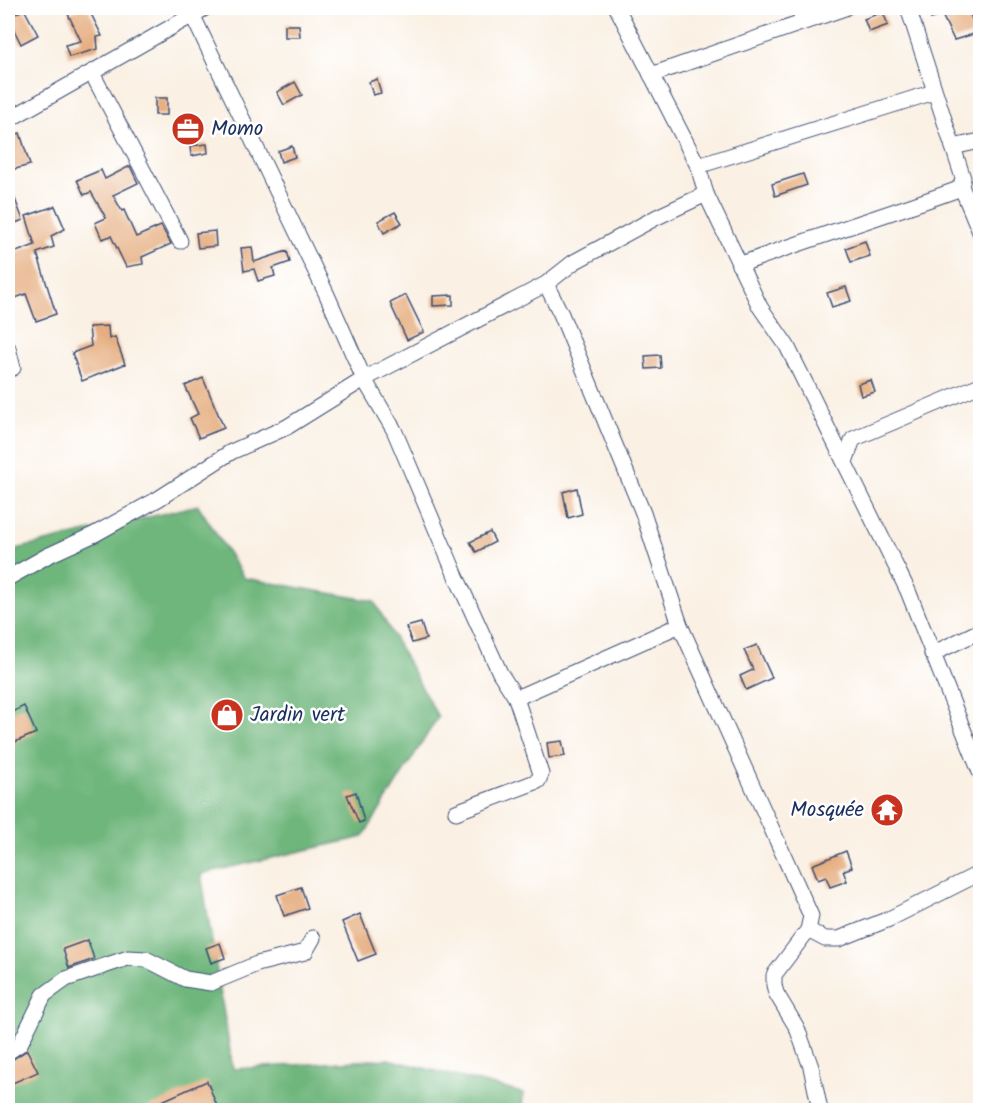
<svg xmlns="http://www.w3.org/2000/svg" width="988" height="1118" viewBox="0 0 988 1118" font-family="Kalam,sans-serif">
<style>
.forest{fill:#6eb67b;stroke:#44726c;stroke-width:1.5}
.building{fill:#e6ae80}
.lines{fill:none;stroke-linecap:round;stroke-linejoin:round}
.minor-casing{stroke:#3c4c72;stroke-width:17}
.minor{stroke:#fff;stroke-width:15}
.labels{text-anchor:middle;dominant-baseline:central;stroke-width:5;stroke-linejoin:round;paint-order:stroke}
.poi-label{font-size:21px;fill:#1b2f5e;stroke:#fff;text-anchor:start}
</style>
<rect width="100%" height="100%" fill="#fff"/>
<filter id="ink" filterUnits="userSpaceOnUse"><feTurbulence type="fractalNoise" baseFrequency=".0167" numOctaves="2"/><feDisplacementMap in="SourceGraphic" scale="12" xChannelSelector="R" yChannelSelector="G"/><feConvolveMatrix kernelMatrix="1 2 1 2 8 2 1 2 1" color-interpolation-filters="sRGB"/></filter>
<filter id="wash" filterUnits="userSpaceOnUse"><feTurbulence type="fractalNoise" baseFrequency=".008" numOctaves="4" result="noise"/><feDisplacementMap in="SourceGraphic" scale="24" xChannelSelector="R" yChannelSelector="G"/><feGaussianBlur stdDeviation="1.35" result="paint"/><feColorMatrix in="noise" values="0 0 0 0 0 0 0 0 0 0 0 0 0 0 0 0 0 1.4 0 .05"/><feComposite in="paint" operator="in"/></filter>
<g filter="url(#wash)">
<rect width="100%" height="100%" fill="#faf0e3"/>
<polygon class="forest" points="198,505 244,578 374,601 438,717 363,837 201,874 233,1069 388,1059 523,1093 522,1110 8,1110 8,551"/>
<g id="blocks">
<g class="building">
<polygon points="81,8 88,8 102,36 97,37 98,49 69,57 65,45 81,41 68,14"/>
<polygon points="927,8 968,8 977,33 954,40 942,15 931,19"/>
<polygon points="24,9 38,35 21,44 8,18"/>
<polygon points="883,12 888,25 869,32 864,19"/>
<polygon points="285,25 299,25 300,37 285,37"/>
<polygon points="377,79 381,93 373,95 369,82"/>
<polygon points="295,82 302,95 284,105 277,92"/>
<rect x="155" y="98" width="12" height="17"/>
<polygon points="20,133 30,165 8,171 8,137"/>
<polygon points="207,144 208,153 191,156 190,146"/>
<polygon points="292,146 295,157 281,162 278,151"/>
<polygon points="130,166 138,183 113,195 122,211 124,210 136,237 161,226 171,244 142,257 143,264 126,267 111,236 102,239 95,223 106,218 91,192 84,195 77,180 101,170 105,179"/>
<polygon points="803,174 807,185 775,196 772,184"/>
<polygon points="8,186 10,186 23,220 8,226"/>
<polygon points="55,206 65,229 51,236 54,247 37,253 56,314 36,321 26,294 10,300 8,255 35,245 26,216"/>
<polygon points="395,212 402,223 384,233 378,221"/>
<polygon points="215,231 216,246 198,248 196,233"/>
<polygon points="865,241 870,256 851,262 846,248"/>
<polygon points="252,247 254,262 287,251 290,262 273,268 275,276 258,281 254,269 244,271 241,248"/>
<polygon points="846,287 851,301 832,307 827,293"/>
<polygon points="406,295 424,332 407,340 390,303"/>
<polygon points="453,295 453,305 433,306 433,296"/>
<polygon points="108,326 109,339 115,337 125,364 82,381 72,353 91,346 89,327"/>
<polygon points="660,355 661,368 646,369 645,356"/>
<polygon points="203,378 224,428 199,438 190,418 198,414 185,386"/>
<polygon points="871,380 875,392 861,396 858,384"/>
<polygon points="577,488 582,514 568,518 563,492"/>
<polygon points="490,532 495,542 476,552 470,542"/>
<polygon points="421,623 426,639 412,643 406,627"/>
<polygon points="757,645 772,678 746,690 740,676 753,670 744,650"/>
<polygon points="24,706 36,733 8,745 8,714"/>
<polygon points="562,741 565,756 549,758 547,743"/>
<polygon points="356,792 364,821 359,823 347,795"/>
<polygon points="846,851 852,867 843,871 847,881 830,887 826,877 818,880 812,865"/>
<polygon points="301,887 308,908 284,916 277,895"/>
<polygon points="360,914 376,954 358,961 342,922"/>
<polygon points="88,940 94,959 69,968 63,949"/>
<polygon points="220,943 225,958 211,963 206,948"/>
<polygon points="27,1050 38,1072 8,1085 8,1062"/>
<polygon points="207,1081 217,1106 207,1110 142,1110"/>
</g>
</g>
</g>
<g filter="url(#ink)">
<use href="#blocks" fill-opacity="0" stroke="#3c4c72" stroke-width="1.5"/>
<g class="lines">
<defs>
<g id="minor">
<polyline points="189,8 327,295 364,379 394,430 456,576 500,673 516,698 541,774 538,781 456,812"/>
<polyline points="617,8 698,166 706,194 760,307 787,346 908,591 980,772"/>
<polyline points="799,8 803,22"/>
<polyline points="908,8 953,147"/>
<polyline points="92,73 180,241"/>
<polyline points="651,75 845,8"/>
<polyline points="8,120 205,8"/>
<polyline points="698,166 934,92"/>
<polyline points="961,186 980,232"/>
<path d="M739,265C811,238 884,216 956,190L961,186L963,178L953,147L980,141"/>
<polyline points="546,284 561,314 643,513 680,625 811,916 808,930 774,975 774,985 776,993 797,1028 811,1067 820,1110"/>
<polyline points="8,348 13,368"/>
<polyline points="845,462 853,439 980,385"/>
<polyline points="8,578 47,556 95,534 158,499 231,452 287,427 364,379 546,284 574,262 657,217 706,194"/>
<polyline points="932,654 980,631"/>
<polyline points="516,698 680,625"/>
<polyline points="808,930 825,939 839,939 889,919 980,873"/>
<polyline points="8,1052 20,1044 44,995 66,979 110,964 128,958 146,959 185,979 211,983 257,964 305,952 313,938"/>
</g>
</defs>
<use href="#minor" class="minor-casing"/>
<use href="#minor" class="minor"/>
</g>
</g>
<defs>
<symbol id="office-disc" viewBox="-11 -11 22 22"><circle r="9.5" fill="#c8321e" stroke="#fff"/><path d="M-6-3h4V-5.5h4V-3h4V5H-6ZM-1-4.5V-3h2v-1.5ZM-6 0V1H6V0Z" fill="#fff"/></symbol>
<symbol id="shop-disc" viewBox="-11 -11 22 22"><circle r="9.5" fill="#c8321e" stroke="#fff"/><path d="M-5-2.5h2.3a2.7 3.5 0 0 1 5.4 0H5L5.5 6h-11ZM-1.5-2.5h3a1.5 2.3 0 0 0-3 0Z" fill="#fff"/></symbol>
<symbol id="temple-disc" viewBox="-11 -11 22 22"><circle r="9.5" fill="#c8321e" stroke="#fff"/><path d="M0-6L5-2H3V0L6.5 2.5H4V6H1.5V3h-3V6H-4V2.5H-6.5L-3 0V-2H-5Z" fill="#fff"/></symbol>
</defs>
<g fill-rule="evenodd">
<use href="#office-disc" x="169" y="110" width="38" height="38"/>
<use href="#shop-disc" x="208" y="696" width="38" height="38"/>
<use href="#temple-disc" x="868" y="791" width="38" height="38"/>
</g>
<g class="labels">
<g class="poi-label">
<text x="211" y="129">Momo</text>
<text x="250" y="715">Jardin vert</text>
<text x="864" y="810" text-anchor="end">Mosquée</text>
</g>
</g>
<rect width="988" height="1118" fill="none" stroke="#fff" stroke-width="30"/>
</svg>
